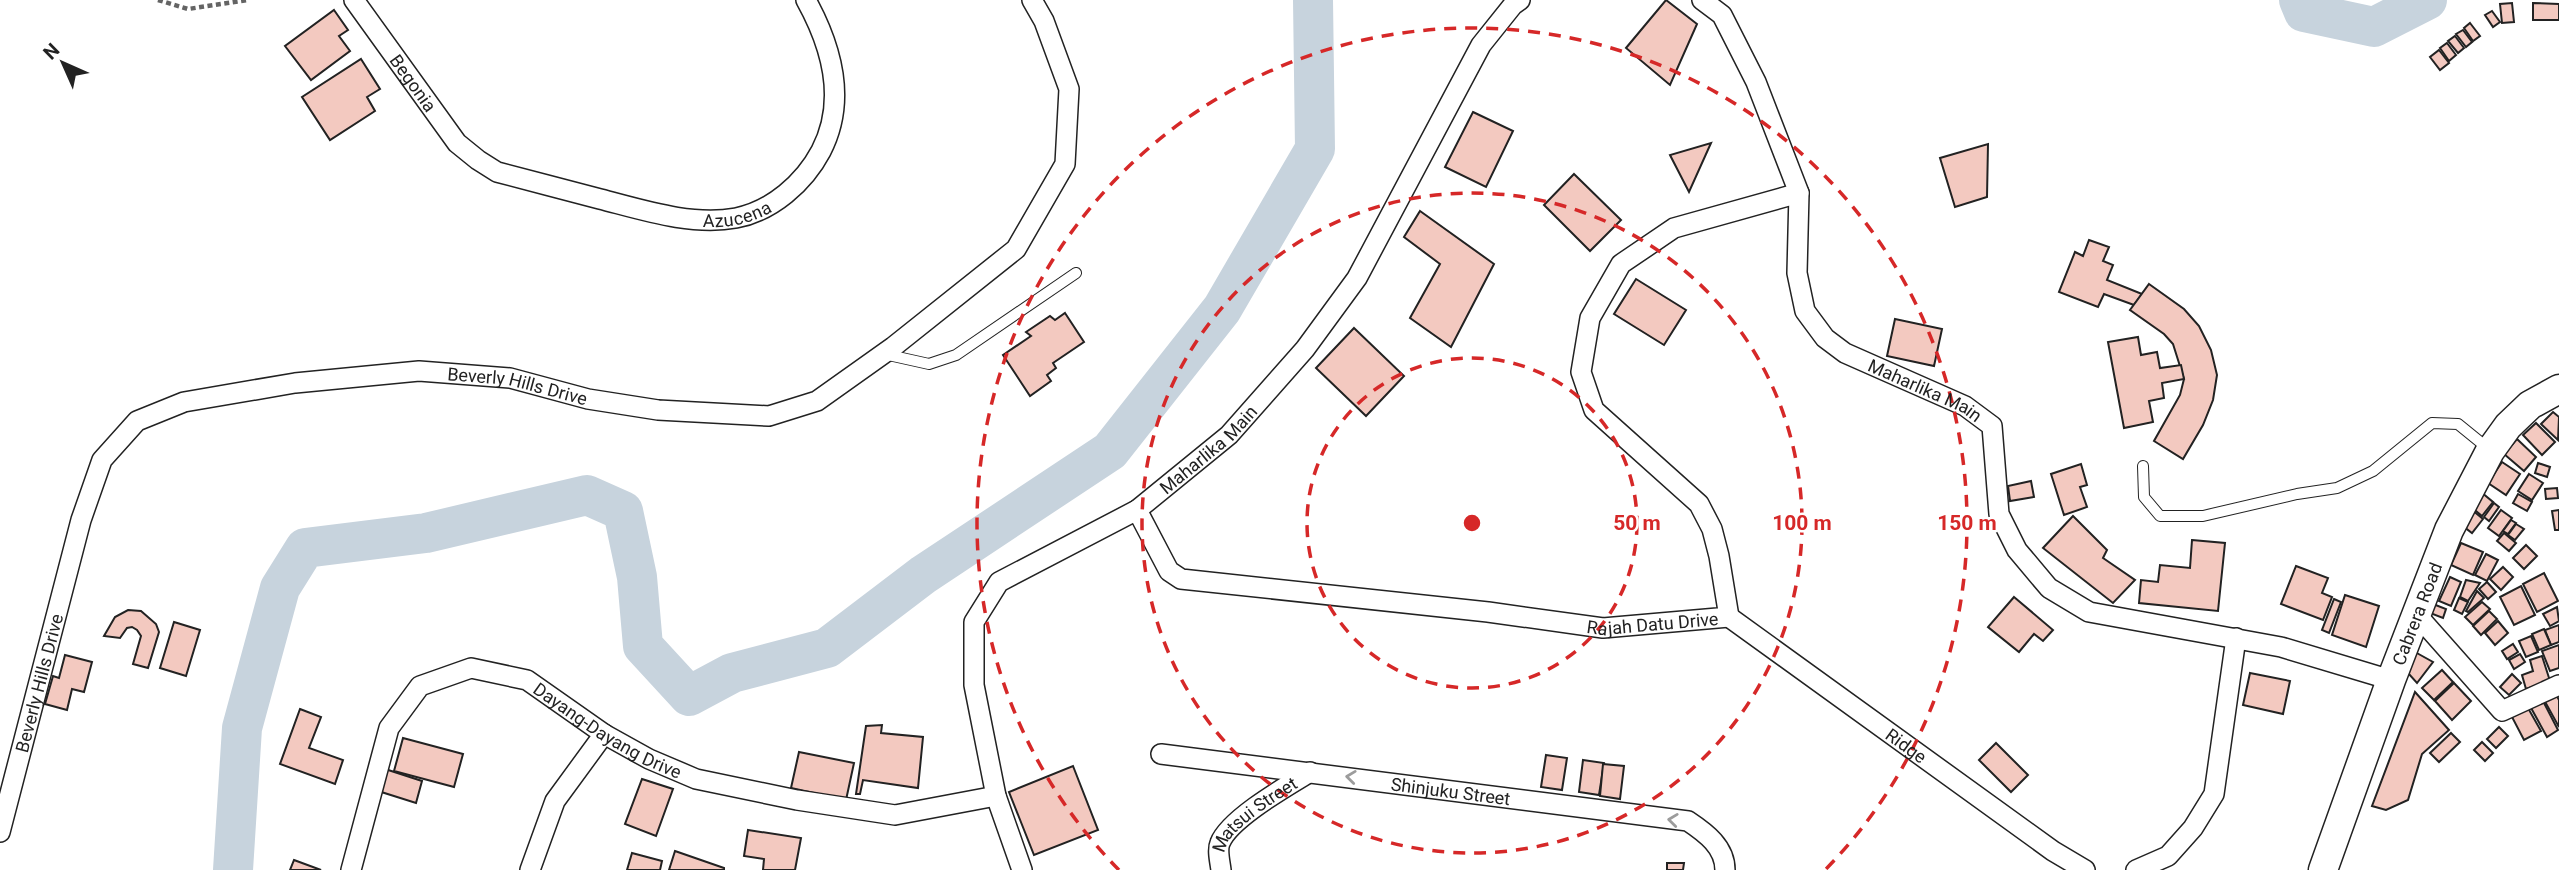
<svg xmlns="http://www.w3.org/2000/svg" width="2559" height="870" viewBox="0 0 2559 870" font-family="Roboto,sans-serif">
<style>
.lines{fill:none;stroke-linecap:round;stroke-linejoin:round}
.river{stroke:#c7d3dd;stroke-width:40}
.building{fill:#f3c9c0;stroke:#222;stroke-width:2}
.service-casing{stroke:#222;stroke-width:12}
.minor-casing{stroke:#222;stroke-width:22}
.secondary-casing{stroke:#222;stroke-width:31}
.path{stroke:#646464;stroke-width:4.5;stroke-dasharray:5 3.5;stroke-linecap:butt}
.service{stroke:#fff;stroke-width:10}
.minor{stroke:#fff;stroke-width:19}
.secondary{stroke:#fff;stroke-width:28}
.oneway{stroke:#9c9c9c}
.ring{fill:none;stroke:#d62828;stroke-width:3.5;stroke-dasharray:12 9}
.labels{text-anchor:middle;dominant-baseline:central;stroke-width:5;stroke-linejoin:round;paint-order:stroke}
.street-label{font-size:18px;fill:#222;stroke:#fff}
.centre{fill:#d62828;stroke:#fff;stroke-width:3.5}
.ring-label{font-size:21px;text-anchor:middle;font-weight:bold;fill:#d62828;stroke:#fff;stroke-width:5;stroke-linejoin:round;paint-order:stroke}
</style>
<rect width="100%" height="100%" fill="#fff"/>
<g class="lines">
<g class="river">
<polyline points="2299,0 2304,12 2374,27 2427,0"/>
<polyline points="233,870 242,728 280,588 305,548 426,533 587,495 623,511 637,577 643,646 689,696 732,673 827,648 923,575 1110,451 1222,309 1315,149 1313,0"/>
</g>
</g>
<g class="building">
<polygon points="1666,0 1697,24 1670,85 1626,48"/>
<polygon points="2512,3 2514,22 2502,23 2500,4"/>
<polygon points="2533,3 2559,4 2559,20 2533,20"/>
<polygon points="334,10 348,30 339,36 350,51 311,80 285,46"/>
<polygon points="2492,11 2500,22 2493,27 2485,15"/>
<polygon points="2470,23 2480,36 2473,41 2464,28"/>
<polygon points="2463,30 2472,42 2466,47 2456,34"/>
<polygon points="2455,36 2464,48 2458,53 2448,41"/>
<polygon points="2447,43 2456,55 2449,61 2440,48"/>
<polygon points="2439,50 2449,63 2440,70 2430,57"/>
<polygon points="361,59 380,89 367,97 375,111 330,140 302,97"/>
<polygon points="1473,112 1513,131 1486,187 1445,167"/>
<polygon points="1711,143 1689,192 1670,155"/>
<polygon points="1988,144 1987,197 1955,207 1940,158"/>
<polygon points="1574,174 1621,220 1590,251 1544,205"/>
<polygon points="1420,211 1494,264 1451,347 1410,318 1440,264 1404,237"/>
<polygon points="2089,240 2109,247 2103,261 2113,265 2107,280 2142,294 2134,305 2104,294 2098,307 2059,292 2075,252 2083,256"/>
<polygon points="1636,279 1686,310 1664,345 1614,314"/>
<polygon points="2149,284 2184,309 2199,326 2211,350 2217,375 2213,400 2203,425 2183,459 2154,441 2180,395 2184,379 2173,344 2164,334 2130,310"/>
<polygon points="1065,313 1084,342 1053,363 1056,368 1047,375 1051,381 1030,396 1003,355 1031,336 1026,332 1050,316 1055,320"/>
<polygon points="1895,319 1942,329 1934,366 1887,356"/>
<polygon points="1354,328 1404,376 1366,416 1316,368"/>
<polygon points="2138,337 2141,355 2157,352 2160,368 2181,365 2184,379 2162,383 2164,398 2149,401 2153,422 2124,428 2108,342"/>
<polygon points="2553,412 2559,417 2558,440 2541,424"/>
<polygon points="2536,423 2555,442 2542,455 2523,435"/>
<polygon points="2517,439 2536,457 2524,471 2504,454"/>
<polygon points="2502,462 2520,474 2506,495 2488,483"/>
<polygon points="2538,463 2550,467 2547,477 2535,473"/>
<polygon points="2081,464 2087,485 2080,487 2087,507 2064,515 2051,474"/>
<polygon points="2529,474 2543,483 2532,500 2518,491"/>
<polygon points="2031,481 2034,497 2010,501 2008,486"/>
<polygon points="2557,488 2558,498 2546,499 2545,489"/>
<polygon points="2481,492 2493,502 2482,516 2470,506"/>
<polygon points="2518,494 2532,502 2527,511 2513,503"/>
<polygon points="2494,503 2499,507 2489,521 2484,517"/>
<polygon points="2471,509 2483,519 2472,533 2459,523"/>
<polygon points="2501,510 2512,518 2499,536 2488,528"/>
<polygon points="2559,510 2559,530 2555,530 2552,511"/>
<polygon points="2073,516 2107,550 2103,558 2135,580 2113,603 2043,548"/>
<polygon points="2511,520 2516,523 2508,534 2503,531"/>
<polygon points="2516,524 2524,529 2515,540 2508,535"/>
<polygon points="2504,533 2516,543 2509,551 2497,541"/>
<polygon points="2192,540 2225,543 2218,611 2139,603 2141,580 2158,582 2160,565 2190,568"/>
<polygon points="2461,543 2483,552 2473,575 2451,565"/>
<polygon points="2526,545 2537,556 2524,569 2513,558"/>
<polygon points="2486,554 2498,560 2487,581 2475,575"/>
<polygon points="2296,566 2328,578 2322,593 2332,597 2323,620 2281,604"/>
<polygon points="2503,567 2513,577 2501,590 2490,579"/>
<polygon points="2544,573 2558,601 2537,612 2523,584"/>
<polygon points="2450,577 2461,582 2451,606 2439,601"/>
<polygon points="2466,580 2480,583 2468,601 2460,597"/>
<polygon points="2487,582 2496,592 2488,599 2479,589"/>
<polygon points="2521,586 2535,615 2514,625 2500,597"/>
<polygon points="2477,591 2484,598 2468,612 2466,611"/>
<polygon points="2345,595 2379,606 2366,647 2332,635"/>
<polygon points="2014,597 2053,630 2043,641 2034,634 2019,652 1988,627"/>
<polygon points="2459,598 2468,602 2462,614 2454,610"/>
<polygon points="2334,599 2341,602 2329,633 2322,630"/>
<polygon points="2482,602 2490,609 2473,625 2465,617"/>
<polygon points="2433,604 2446,609 2443,618 2430,613"/>
<polygon points="2557,607 2559,621 2550,626 2543,614"/>
<polygon points="128,610 141,611 156,624 159,632 148,668 133,664 141,636 137,630 132,627 127,628 120,638 104,636 115,617"/>
<polygon points="2489,611 2497,619 2481,635 2473,626"/>
<polygon points="2498,621 2508,633 2495,645 2485,633"/>
<polygon points="174,622 200,630 186,676 160,668"/>
<polygon points="2559,625 2559,642 2551,645 2545,630"/>
<polygon points="2544,629 2551,645 2539,650 2532,634"/>
<polygon points="2531,636 2538,652 2526,657 2519,641"/>
<polygon points="2513,644 2518,652 2507,659 2502,651"/>
<polygon points="2559,645 2559,668 2550,671 2542,651"/>
<polygon points="2415,652 2433,662 2417,683 2408,673"/>
<polygon points="2520,654 2525,662 2514,669 2509,660"/>
<polygon points="65,655 92,662 84,692 72,689 67,710 45,704 53,676 59,678"/>
<polygon points="2542,656 2550,681 2526,689 2522,675 2533,671 2530,660"/>
<polygon points="2442,670 2453,682 2434,700 2422,688"/>
<polygon points="2250,673 2290,681 2283,714 2243,705"/>
<polygon points="2512,674 2521,683 2509,695 2500,687"/>
<polygon points="2454,683 2471,701 2452,720 2435,701"/>
<polygon points="2415,692 2449,730 2422,754 2408,800 2386,810 2372,806"/>
<polygon points="2555,692 2559,700 2559,727 2543,698"/>
<polygon points="2542,699 2558,730 2547,737 2530,706"/>
<polygon points="2528,708 2541,731 2524,740 2512,717"/>
<polygon points="300,709 321,717 309,748 343,760 335,784 280,764"/>
<polygon points="882,725 881,733 923,737 918,788 863,780 860,794 856,794 866,726"/>
<polygon points="2499,727 2508,736 2496,748 2487,739"/>
<polygon points="2451,733 2460,742 2439,762 2430,753"/>
<polygon points="403,738 463,754 454,787 394,771"/>
<polygon points="2482,742 2493,753 2485,761 2474,750"/>
<polygon points="1996,743 2028,775 2011,792 1979,760"/>
<polygon points="799,752 854,763 846,800 791,788"/>
<polygon points="1546,755 1567,758 1562,790 1541,787"/>
<polygon points="1583,760 1604,763 1599,795 1579,792"/>
<polygon points="1603,764 1624,766 1620,799 1600,796"/>
<polygon points="1073,766 1098,830 1034,855 1009,792"/>
<polygon points="382,768 422,781 416,803 375,790"/>
<polygon points="642,779 673,789 656,836 625,824"/>
<polygon points="748,830 801,838 795,870 763,870 764,859 744,856"/>
<polygon points="675,851 724,868 724,870 669,870"/>
<polygon points="632,853 662,861 660,870 627,870"/>
<polygon points="294,860 321,870 290,870"/>
<polygon points="1667,863 1684,863 1683,870 1667,870"/>
</g>
<g class="lines">
<defs>
<g id="service">
<polyline points="884,354 929,364 956,355 1076,273"/>
<polyline points="2143,466 2144,497 2160,516 2203,516 2297,494 2337,488 2373,471 2432,423 2458,424 2490,450"/>
</g>
<g id="minor">
<path id="s1" d="M354,0L457,143L478,160L497,172C531,181 566,190 600,199C643,210 691,226 736,218C772,211 804,183 821,151C847,101 832,47 806,0"/>
<path id="s2" d="M1702,0L1722,15L1756,82L1799,193L1797,273L1805,311L1825,338L1845,353L1965,406L1992,426L1999,514L2017,550L2049,588L2089,612L2281,647L2391,680"/>
<path id="s3" d="M1137,510L1169,571L1181,579L1488,612L1603,628L1729,617L1719,556L1712,529L1699,504L1594,410L1581,372L1590,318L1621,264L1674,228L1799,193"/>
<polyline points="2417,615 2502,711 2559,685"/>
<path id="s4" d="M1729,617L2053,851L2085,870"/>
<path id="s5" d="M1161,754L1688,821C1706,833 1725,847 1725,870"/>
<path id="s6" d="M0,832L81,520L102,460L137,421L184,402L295,383L419,371L510,378L588,399L658,410L769,416L817,401L893,347L1016,249L1065,164L1069,89L1044,21L1032,0"/>
<path id="s7" d="M351,870L389,728L420,686L471,668L527,680L604,734L649,759L696,779L797,800L895,815L996,796"/>
<polyline points="530,870 555,801 604,734"/>
<path id="s8" d="M1022,870L996,796L974,685V622L999,582L1137,510L1229,435L1305,349L1357,278L1481,45L1513,5L1520,0"/>
<path id="s9" d="M1221,870C1220,862 1217,850 1220,843C1229,819 1287,786 1310,772"/>
<polyline points="2136,870 2168,856 2193,828 2214,794 2236,638"/>
</g>
<g id="secondary">
<path id="s10" d="M2323,870L2391,680L2449,530L2490,451L2508,426L2530,405L2559,389"/>
</g>
</defs>
<use href="#service" class="service-casing"/>
<use href="#minor" class="minor-casing"/>
<use href="#secondary" class="secondary-casing"/>
<polyline class="path" points="158,0 188,9 248,0"/>
<use href="#service" class="service"/>
<use href="#minor" class="minor"/>
<use href="#secondary" class="secondary"/>
</g>
<defs><path id="oneway-chevron" d="M-2-3.5L2.5 0L-2 3.5" fill="none" stroke-width="1.6" stroke-linecap="round" stroke-linejoin="round" transform="scale(1.75)"/></defs>
<g class="oneway">
<use href="#oneway-chevron" transform="translate(1351 777) rotate(-173)"/>
<use href="#oneway-chevron" transform="translate(1673 820) rotate(-173)"/>
</g>
<g class="ring">
<circle cx="1472" cy="523" r="165"/>
<circle cx="1472" cy="523" r="330"/>
<path d="M1119 870A495 495 0 1 1 1825 870"/>
</g>
<g class="labels">
<g class="street-label">
<text stroke="none"><textPath href="#s1" startOffset="102">Begonia</textPath></text>
<text stroke="none"><textPath href="#s1" startOffset="472">Azucena</textPath></text>
<text stroke="none"><textPath href="#s6" startOffset="826">Beverly Hills Drive</textPath></text>
<text stroke="none"><textPath href="#s2" startOffset="485">Maharlika Main</textPath></text>
<text stroke="none"><textPath href="#s8" startOffset="551">Maharlika Main</textPath></text>
<text stroke="none"><textPath href="#s10" startOffset="273">Cabrera Road</textPath></text>
<text stroke="none"><textPath href="#s3" startOffset="558">Rajah Datu Drive</textPath></text>
<text stroke="none"><textPath href="#s6" startOffset="154">Beverly Hills Drive</textPath></text>
<text stroke="none"><textPath href="#s7" startOffset="406">Dayang-Dayang Drive</textPath></text>
<text stroke="none"><textPath href="#s4" startOffset="219">Ridge</textPath></text>
<text stroke="none"><textPath href="#s5" startOffset="292">Shinjuku Street</textPath></text>
<text stroke="none"><textPath href="#s9" startOffset="72">Matsui Street</textPath></text>
</g>
</g>
<circle cx="1472" cy="523" r="10" class="centre"/>
<g class="ring-label">
<text x="1637" y="530">50 m</text>
<text x="1802" y="530">100 m</text>
<text x="1967" y="530">150 m</text>
</g>
<g transform="translate(63 63) rotate(315)" stroke="#ffffff" stroke-width="5" paint-order="stroke">
<path d="M0-5L12 26L0 18L-12 26Z" fill="#222222"/>
<text y="-10" font-size="19" font-weight="bold" text-anchor="middle" fill="#222222">N</text>
</g>
</svg>
